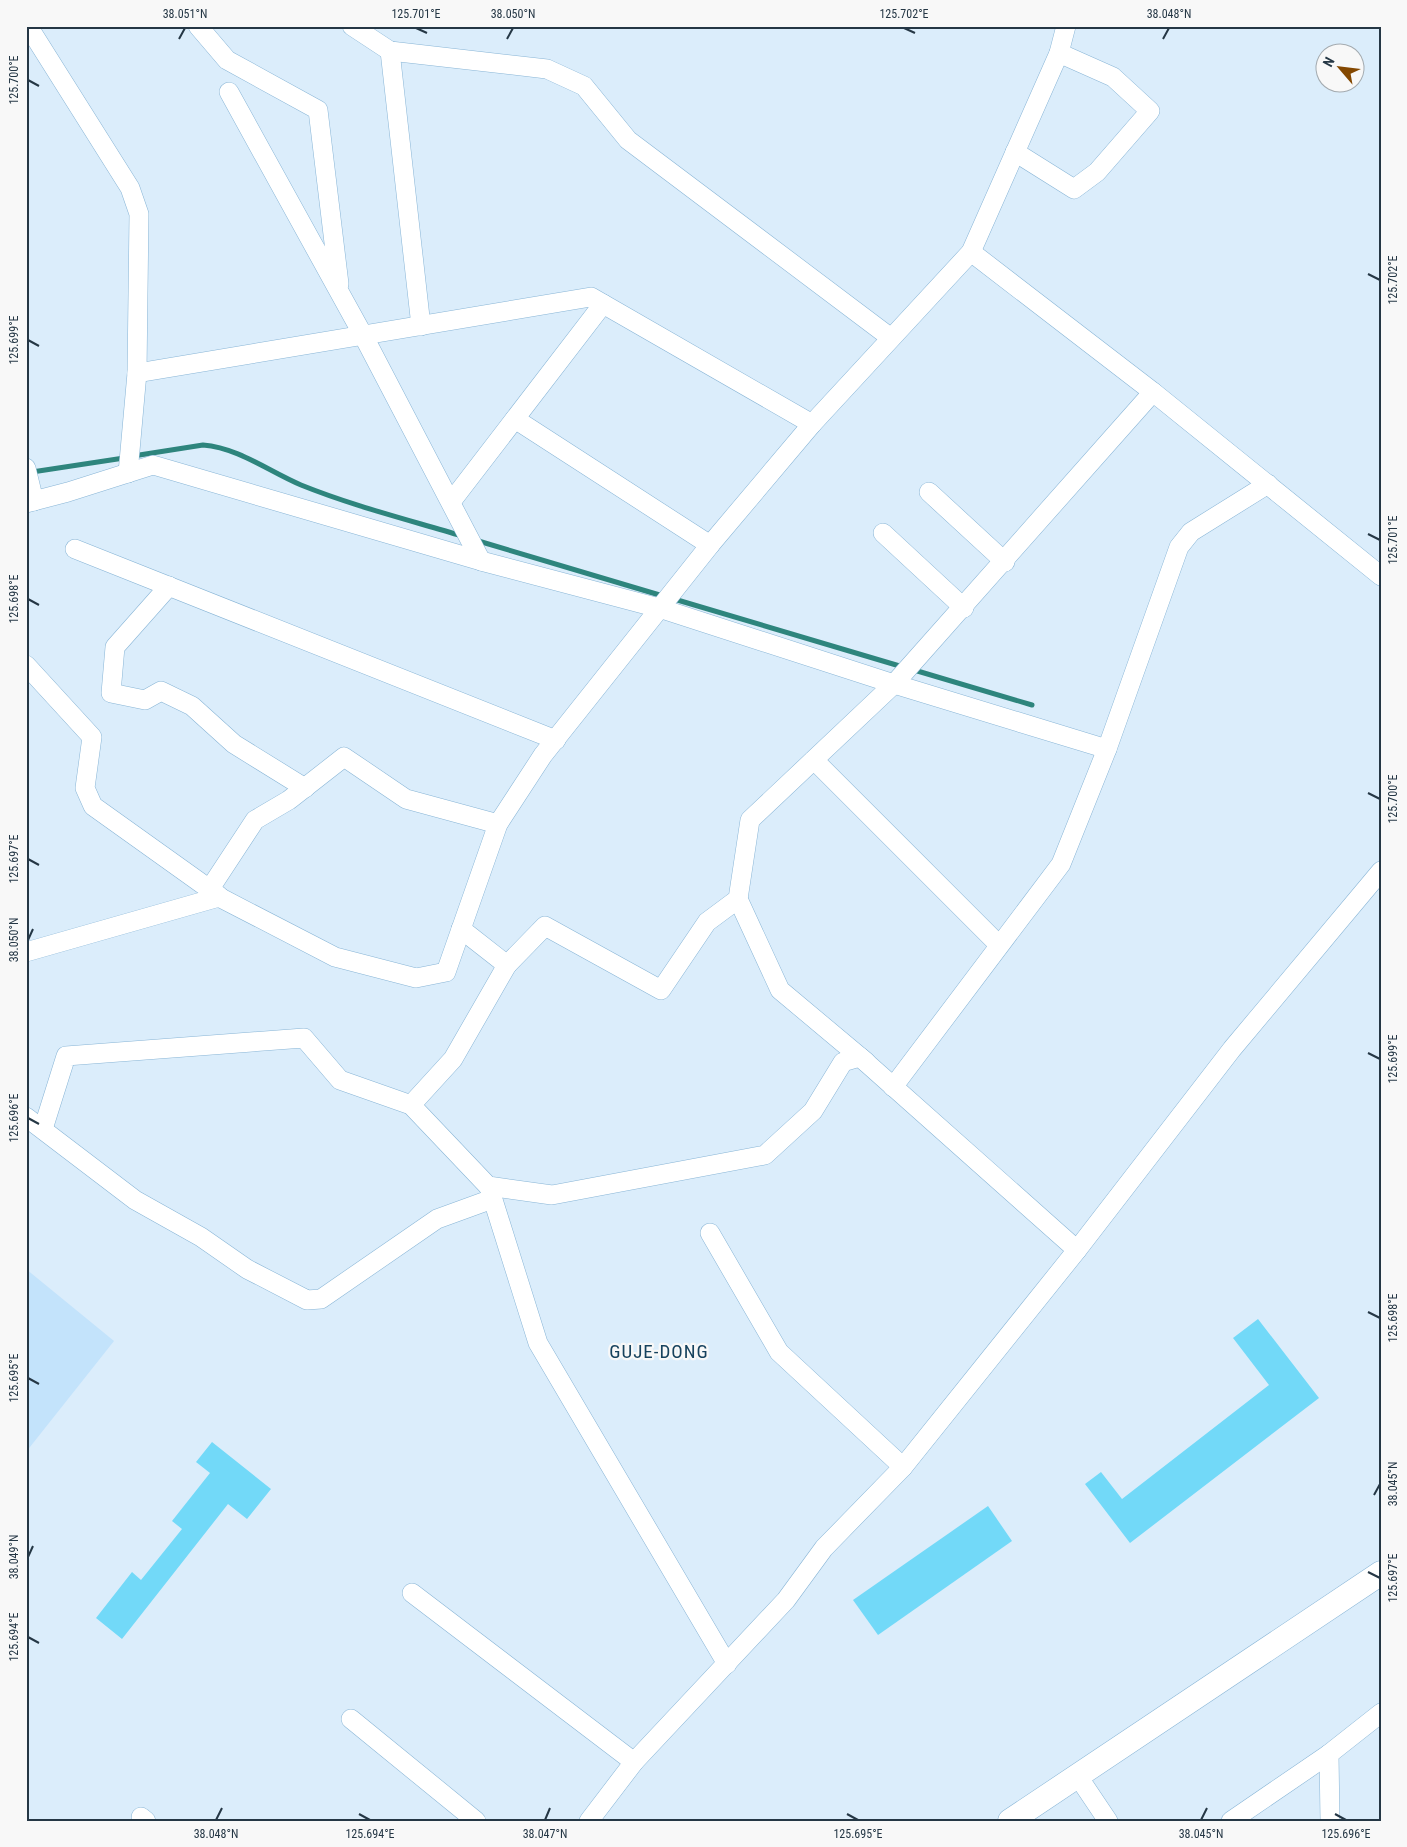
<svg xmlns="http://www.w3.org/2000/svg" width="1407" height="1847" viewBox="0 0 1407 1847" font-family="'Roboto Condensed',sans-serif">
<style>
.built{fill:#c3e3fb}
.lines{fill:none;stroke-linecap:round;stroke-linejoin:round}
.stream{stroke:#2e857d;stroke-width:5}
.building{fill:#72d9f8}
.minor-casing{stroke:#88b5d6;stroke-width:20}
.major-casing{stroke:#88b5d6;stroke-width:25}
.minor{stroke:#fff;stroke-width:19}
.major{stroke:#fff;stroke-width:24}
.ticks{fill:none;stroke:#253745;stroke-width:2}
.labels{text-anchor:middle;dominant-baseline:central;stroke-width:4.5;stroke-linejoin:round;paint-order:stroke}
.quarter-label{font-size:19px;letter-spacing:1px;fill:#16425e;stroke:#f8f8f8}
.neatline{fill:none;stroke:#253745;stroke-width:2}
.ticks-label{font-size:12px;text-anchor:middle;fill:#253745}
</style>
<rect width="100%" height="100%" fill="#dbedfb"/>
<polygon class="built" points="26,1269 114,1341 26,1452"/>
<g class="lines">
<g class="stream">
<path d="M133,456L203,445C239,448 268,471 301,485C353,506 409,520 462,536"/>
<polyline points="32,472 124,458"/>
<polyline points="475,540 663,596"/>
<polyline points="674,599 903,667"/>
<polyline points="914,670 1032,705"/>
</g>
</g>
<g class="building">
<polygon points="1258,1319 1319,1398 1130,1543 1085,1484 1101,1472 1122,1499 1269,1385 1233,1338"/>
<polygon points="212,1442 271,1489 247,1519 228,1504 122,1639 96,1618 132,1572 141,1580 182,1529 172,1521 210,1473 196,1462"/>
<polygon points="988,1506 1012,1541 878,1635 853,1600"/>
</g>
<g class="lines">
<defs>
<g id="minor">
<polyline points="28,26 130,188 139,214 137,373 128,473"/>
<polyline points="198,26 227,60 318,110 339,284"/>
<polyline points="352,26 390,51 547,69 584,86 628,140 891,338"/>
<polyline points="390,51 421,326"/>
<polyline points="229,92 363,335 481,561"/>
<polyline points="1015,152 1074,189 1097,172 1150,111 1113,77 1059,53"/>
<polyline points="971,252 1153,392 1381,576"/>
<polyline points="137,373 591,297 812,424"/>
<polyline points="515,419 710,545"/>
<polyline points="26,468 34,501"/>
<polyline points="929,492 1005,562"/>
<polyline points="451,502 603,304"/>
<polyline points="26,503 68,492 153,465 481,561 659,608 894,684 1107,749"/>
<polyline points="883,533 964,608"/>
<polyline points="75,549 556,740"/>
<polyline points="169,586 115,647 111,693 145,700 161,691 192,706 234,744 305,788"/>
<polyline points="26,665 92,737 85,788 93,806 219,896"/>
<polyline points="814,760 999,945"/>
<polyline points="209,890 255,820 289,800 344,757 406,799 498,824"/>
<polyline points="738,899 780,990 866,1062"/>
<polyline points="461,929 507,965 545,926 661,990 707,922 738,899 750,820 894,684 1153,392"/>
<polyline points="26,952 219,897 335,957 416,978 446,972 498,824 543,755 710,545 812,424 971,252 1059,53 1066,26"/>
<polyline points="893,1087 1061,864 1107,749 1179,547 1191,532 1268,484"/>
<polyline points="411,1105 453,1059 507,965"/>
<polyline points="26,1117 135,1200 201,1237 247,1269 307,1300 321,1299 437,1219 492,1199"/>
<polyline points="43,1129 66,1056 304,1038 340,1080 411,1105 488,1186 552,1195 765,1155 813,1111 843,1062 860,1057 1077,1250"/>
<polyline points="489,1187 538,1343 727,1664"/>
<polyline points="710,1233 779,1352 903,1467"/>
<polyline points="412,1593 634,1762"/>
<polyline points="351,1719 476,1821"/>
<polyline points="1077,1775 1108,1821"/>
<polyline points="141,1817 146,1821"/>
<polyline points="589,1821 634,1762 786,1600 824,1548 903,1467 1077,1250 1232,1049 1381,871"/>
<polyline points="1231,1821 1329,1754"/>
<polyline points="1330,1821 1329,1754 1381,1713"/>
</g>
<polyline id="major" points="1010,1821 1381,1573"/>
</defs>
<use href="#minor" class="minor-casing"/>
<use href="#major" class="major-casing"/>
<use href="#minor" class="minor"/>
<use href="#major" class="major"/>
</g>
<path class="ticks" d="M416,28L427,33M904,28L915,33M179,39L185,28M507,39L513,28M1163,39L1169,28M28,80L39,86M1368,274L1380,280M28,340L39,346M1368,534L1380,540M28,599L39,605M1368,793L1380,799M28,859L39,865M28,940L33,929M1368,1053L1380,1059M28,1118L39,1124M1368,1312L1380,1318M28,1378L39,1384M1374,1495L1380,1484M28,1557L33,1546M1368,1572L1380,1578M28,1637L39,1643M359,1814L370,1820M847,1814L858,1820M1335,1814L1346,1820M216,1820L222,1808M545,1820L550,1808M1201,1820L1207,1808"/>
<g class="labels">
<g class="quarter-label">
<text x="659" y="1351">GUJE-DONG</text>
</g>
</g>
<rect width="1407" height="1847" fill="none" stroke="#f8f8f8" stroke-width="55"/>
<g transform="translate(1340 68) rotate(298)"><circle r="24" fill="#f8f8f8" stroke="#a4abb0"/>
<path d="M0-4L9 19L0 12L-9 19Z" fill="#844801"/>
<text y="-8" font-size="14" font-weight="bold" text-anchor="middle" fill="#253745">N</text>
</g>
<rect x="28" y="28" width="1352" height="1792" class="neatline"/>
<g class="ticks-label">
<text x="185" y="18">38.051°N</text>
<text x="416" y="18">125.701°E</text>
<text x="513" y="18">38.050°N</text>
<text x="904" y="18">125.702°E</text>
<text x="1169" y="18">38.048°N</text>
<text transform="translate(14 80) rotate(-90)" y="4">125.700°E</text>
<text transform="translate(1393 280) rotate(-90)" y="4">125.702°E</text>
<text transform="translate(14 340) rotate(-90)" y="4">125.699°E</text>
<text transform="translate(1393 540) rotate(-90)" y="4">125.701°E</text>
<text transform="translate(14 599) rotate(-90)" y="4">125.698°E</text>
<text transform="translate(1393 799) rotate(-90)" y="4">125.700°E</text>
<text transform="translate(14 859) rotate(-90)" y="4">125.697°E</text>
<text transform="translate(14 940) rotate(-90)" y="4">38.050°N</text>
<text transform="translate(1393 1059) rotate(-90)" y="4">125.699°E</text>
<text transform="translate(14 1118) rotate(-90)" y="4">125.696°E</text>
<text transform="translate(1393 1318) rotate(-90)" y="4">125.698°E</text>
<text transform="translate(14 1378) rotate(-90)" y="4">125.695°E</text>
<text transform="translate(1393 1484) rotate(-90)" y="4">38.045°N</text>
<text transform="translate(14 1557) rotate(-90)" y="4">38.049°N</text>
<text transform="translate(1393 1578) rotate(-90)" y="4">125.697°E</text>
<text transform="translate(14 1637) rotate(-90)" y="4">125.694°E</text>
<text x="216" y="1838">38.048°N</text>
<text x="370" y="1838">125.694°E</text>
<text x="545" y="1838">38.047°N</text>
<text x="858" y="1838">125.695°E</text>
<text x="1201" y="1838">38.045°N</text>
<text x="1346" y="1838">125.696°E</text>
</g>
</svg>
